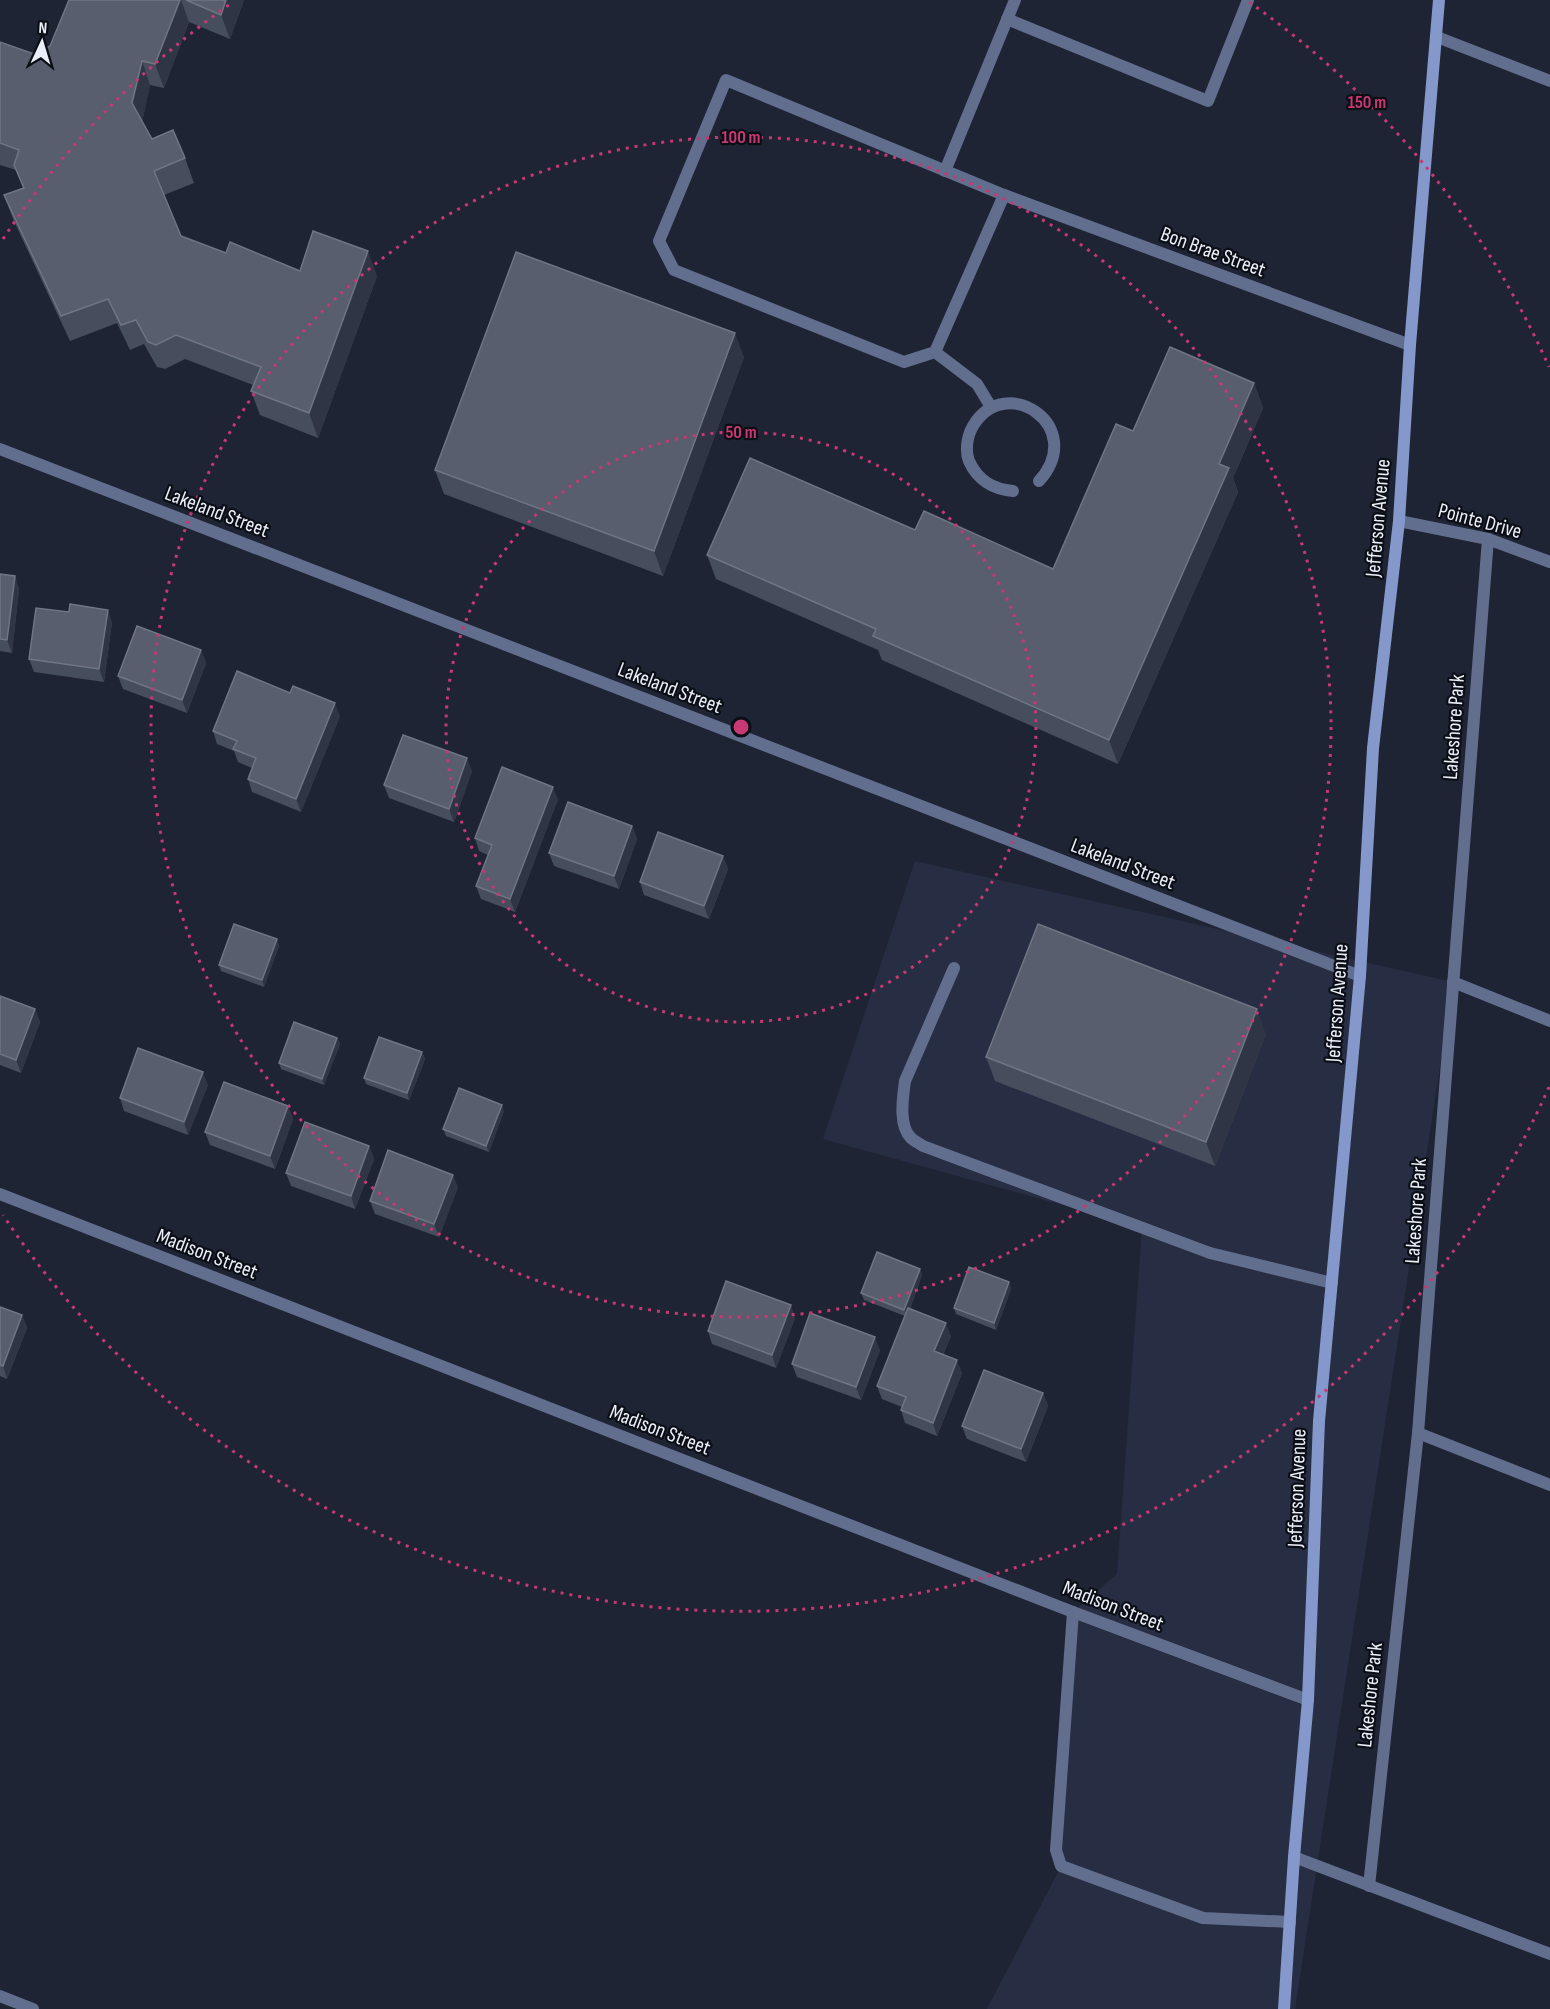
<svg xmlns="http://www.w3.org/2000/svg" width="1550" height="2009" viewBox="0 0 1550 2009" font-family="'Sofia Sans Condensed',sans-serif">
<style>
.built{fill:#272e43}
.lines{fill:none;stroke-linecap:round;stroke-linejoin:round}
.service{stroke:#626e8e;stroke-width:12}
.minor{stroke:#626e8e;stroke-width:12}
.secondary{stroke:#8498cb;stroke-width:12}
.wall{fill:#464d5d}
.shaded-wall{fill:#2f3545}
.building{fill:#585e6e;stroke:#6f7583;stroke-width:1.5}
.ring{fill:none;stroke:#c83873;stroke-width:3;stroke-dasharray:3 6}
.labels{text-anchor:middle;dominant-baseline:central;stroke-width:4.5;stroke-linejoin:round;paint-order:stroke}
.street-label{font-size:21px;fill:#eaeef9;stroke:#0b0e15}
.centre{fill:#c83873;stroke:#0b0e15;stroke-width:3}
.ring-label{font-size:18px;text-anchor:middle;font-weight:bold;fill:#c83873;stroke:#0b0e15;stroke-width:4.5;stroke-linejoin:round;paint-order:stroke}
</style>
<rect width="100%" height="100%" fill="#1e2434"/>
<polygon class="built" points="915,861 1453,982 1295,2009 987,2009 1061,1866 1073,1612 1117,1574 1142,1227 823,1139"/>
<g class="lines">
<g class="service">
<polyline points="1007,19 1208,101 1248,0"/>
<polygon points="726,80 1004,195 935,352 904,362 674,270 659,241"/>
<polyline points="945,171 1015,0"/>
<polyline points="935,352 977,384 991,407"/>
<path d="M1013,491C993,489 978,481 969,461C965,451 967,436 973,426C1006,371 1088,427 1039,481"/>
<path d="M954,968L905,1081C903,1097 898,1125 911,1138C914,1141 919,1143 923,1146L1210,1253L1332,1283"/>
<polyline points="1073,1612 1056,1850 1061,1866 1203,1918 1290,1922"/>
</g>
<g class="minor">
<polyline points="1437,37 1550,81"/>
<polyline points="1004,195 1410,345"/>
<polyline points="0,449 1360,976"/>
<polyline points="1399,521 1488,539 1550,562"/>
<polyline points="1453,982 1550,1021"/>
<polyline points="0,1194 1073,1612 1308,1700"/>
<polyline points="1418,1433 1550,1485"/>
<polyline points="1294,1857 1550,1954"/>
<polyline points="1369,1886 1418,1433 1488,539"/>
<polyline points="0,1996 33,2009"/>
</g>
<polyline class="secondary" points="1284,2009 1294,1857 1308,1700 1319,1421 1360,976 1373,748 1399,521 1410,345 1439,0"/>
</g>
<g class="wall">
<polygon points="69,0 244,0 230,39 189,22 164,88 150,85 142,122 152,139 185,158 194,183 164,195 181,236 226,253 300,271 377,276 318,438 260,415 251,391 253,385 185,359 165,369 157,367 144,344 130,350 117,323 70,341 13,219 4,195 23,188 16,170 0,165 0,42 34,54 50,46"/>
<polygon points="744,357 663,576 444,494 435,470"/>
<polygon points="1254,383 1263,408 1233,478 1238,492 1118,764 882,660 878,650 716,579 707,555 915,530 1053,569 1133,431"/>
<polygon points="0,574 15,576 19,589 12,653 0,651"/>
<polygon points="112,622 104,682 34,672 29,659"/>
<polygon points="201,650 206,663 187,713 123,689 118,676"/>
<polygon points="340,716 301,812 252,792 248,779 252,768 238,762 234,751 217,744 213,731"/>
<polygon points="472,771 454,822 389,798 384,785"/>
<polygon points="558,799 515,912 481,899 476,886 488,855 479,851 475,838"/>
<polygon points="632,826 637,839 619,889 554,866 549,853"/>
<polygon points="723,856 728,869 709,919 644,895 640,882"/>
<polygon points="277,939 279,946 264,987 221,971 219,965"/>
<polygon points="0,996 35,1009 40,1022 21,1073 0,1065"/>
<polygon points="1266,1034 1215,1166 995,1081 986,1057"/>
<polygon points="337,1038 340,1044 324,1085 281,1069 279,1063"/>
<polygon points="422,1052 425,1059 409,1100 366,1084 364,1078"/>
<polygon points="208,1085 188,1135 124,1111 120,1098"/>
<polygon points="288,1106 293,1119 275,1169 210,1145 205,1132"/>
<polygon points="504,1111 489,1152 446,1136 443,1129"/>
<polygon points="369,1146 374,1159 355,1209 291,1186 286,1173"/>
<polygon points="458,1187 439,1237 375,1214 370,1201"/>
<polygon points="920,1269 922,1275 910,1309 951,1336 943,1355 962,1373 937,1436 905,1423 901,1410 902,1407 882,1399 877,1386 905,1316 864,1300 861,1293"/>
<polygon points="1009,1282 1011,1289 996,1330 956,1314 954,1308"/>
<polygon points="0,1307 22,1315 27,1328 7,1379 0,1376"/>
<polygon points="795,1318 776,1368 712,1344 708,1331"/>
<polygon points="880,1350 861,1400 797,1377 792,1364"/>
<polygon points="1043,1393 1048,1406 1026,1462 967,1439 962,1426"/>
</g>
<g class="shaded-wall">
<polygon points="180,0 181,0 189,22 164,88 155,64"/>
<polygon points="226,0 244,0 230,39 221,15"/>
<polygon points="142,61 150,85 141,128 132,103"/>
<polygon points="368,251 377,276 318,438 309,413"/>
<polygon points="735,333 744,357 663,576 654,551"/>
<polygon points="1254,383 1263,408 1233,478 1238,492 1118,764 1109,740 1219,464"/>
<polygon points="15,576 19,589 12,653 7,640"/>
<polygon points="108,610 112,622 104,682 99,669"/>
<polygon points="201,650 206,663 187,713 182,700"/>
<polygon points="335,703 340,716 301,812 296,799"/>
<polygon points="467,758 472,771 454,822 449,809"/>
<polygon points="553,787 558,799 515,912 510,899"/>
<polygon points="632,826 637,839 619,889 614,876"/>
<polygon points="723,856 728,869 709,919 704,906"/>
<polygon points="277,939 279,946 264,987 262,980"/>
<polygon points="35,1009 40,1022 21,1073 16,1060"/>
<polygon points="1257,1009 1266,1034 1215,1166 1206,1142"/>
<polygon points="337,1038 340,1044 324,1085 322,1079"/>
<polygon points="422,1052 425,1059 409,1100 407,1093"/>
<polygon points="203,1072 208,1085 188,1135 184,1122"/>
<polygon points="502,1105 504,1111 489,1152 486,1146"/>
<polygon points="288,1106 293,1119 275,1169 270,1156"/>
<polygon points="369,1146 374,1159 355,1209 351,1196"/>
<polygon points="453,1175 458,1187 439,1237 434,1224"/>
<polygon points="920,1269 922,1275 907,1316 904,1310"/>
<polygon points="1009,1282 1011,1289 996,1330 994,1323"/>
<polygon points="791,1305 795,1318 776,1368 772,1355"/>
<polygon points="22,1315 27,1328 7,1379 3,1366"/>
<polygon points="946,1323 951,1336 939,1364 934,1351"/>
<polygon points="875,1337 880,1350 861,1400 856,1387"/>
<polygon points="957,1360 962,1373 937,1436 933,1423"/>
<polygon points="1043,1393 1048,1406 1026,1462 1021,1449"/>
</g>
<g class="building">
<polygon points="69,0 180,0 155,64 142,61 132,103 152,139 173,130 185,158 154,171 181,236 226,253 230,242 300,271 313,231 368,251 309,413 251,391 261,367 176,335 156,345 148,342 136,320 121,325 108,299 61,316 4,195 24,188 14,165 19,150 0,143 0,42 34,54 50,46"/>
<polygon points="186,0 226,0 221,15"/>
<polygon points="516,252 735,333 654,551 435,470"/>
<polygon points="1170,347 1254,383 1219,464 1229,468 1109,740 873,636 876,629 707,555 750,458 915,530 924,511 1053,569 1116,424 1133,431"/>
<polygon points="0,574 15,576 7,640 0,639"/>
<polygon points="70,604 108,610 99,669 29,659 36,608 69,612"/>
<polygon points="137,626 201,650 182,700 118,676"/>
<polygon points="237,671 290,693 293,686 335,703 296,799 248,779 256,758 233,749 237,741 213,731"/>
<polygon points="403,735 467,758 449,809 384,785"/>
<polygon points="502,767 553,787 510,899 476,886 492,845 475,838"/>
<polygon points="568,802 632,826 614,876 549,853"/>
<polygon points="658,832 723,856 704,906 640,882"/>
<polygon points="234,924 277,939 262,980 219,965"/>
<polygon points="1038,924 1257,1009 1206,1142 986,1057"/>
<polygon points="0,996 35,1009 16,1060 0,1054"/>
<polygon points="294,1022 337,1038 322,1079 279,1063"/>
<polygon points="379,1037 422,1052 407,1093 364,1078"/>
<polygon points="138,1048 203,1072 184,1122 120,1098"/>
<polygon points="224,1082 288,1106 270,1156 205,1132"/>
<polygon points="459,1088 502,1105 486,1146 443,1129"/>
<polygon points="305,1122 369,1146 351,1196 286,1173"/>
<polygon points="388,1150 453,1175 434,1224 370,1201"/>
<polygon points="877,1252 920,1269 904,1310 861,1293"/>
<polygon points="969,1267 1009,1282 994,1323 954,1308"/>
<polygon points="726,1281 791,1305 772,1355 708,1331"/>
<polygon points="0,1307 22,1315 3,1366 0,1365"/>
<polygon points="908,1308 946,1323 934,1351 957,1360 933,1423 901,1410 906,1397 877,1386"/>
<polygon points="810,1313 875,1337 856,1387 792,1364"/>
<polygon points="984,1370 1043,1393 1021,1449 962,1426"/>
</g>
<g class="ring">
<circle cx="741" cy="727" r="295"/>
<circle cx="741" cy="727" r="590"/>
<path d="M1549 1087A885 885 0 0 1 3 1215M3 239A885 885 0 0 1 233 2M1249 2A885 885 0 0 1 1549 367"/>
</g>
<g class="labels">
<g class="street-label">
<text transform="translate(1213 252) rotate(20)">Bon Brae Street</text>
<text transform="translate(217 512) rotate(21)">Lakeland Street</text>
<text transform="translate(1378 518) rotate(-85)">Jefferson Avenue</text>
<text transform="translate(1480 521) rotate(15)">Pointe Drive</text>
<text transform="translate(670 688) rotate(21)">Lakeland Street</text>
<text transform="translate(1454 727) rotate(-86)">Lakeshore Park</text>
<text transform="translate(1123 864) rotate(21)">Lakeland Street</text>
<text transform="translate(1337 1003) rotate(-86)">Jefferson Avenue</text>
<text transform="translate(1416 1211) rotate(-86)">Lakeshore Park</text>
<text transform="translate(207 1254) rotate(21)">Madison Street</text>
<text transform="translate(660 1430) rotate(21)">Madison Street</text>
<text transform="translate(1297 1488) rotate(-88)">Jefferson Avenue</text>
<text transform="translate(1113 1606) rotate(21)">Madison Street</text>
<text transform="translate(1370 1695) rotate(-84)">Lakeshore Park</text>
</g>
</g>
<circle cx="741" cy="727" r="9" class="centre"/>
<g class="ring-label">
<text x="1367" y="108">150 m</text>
<text x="741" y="143">100 m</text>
<text x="741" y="438">50 m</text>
</g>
<g transform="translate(42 42) rotate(4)" stroke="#0b0e15" stroke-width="4.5" paint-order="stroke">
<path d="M0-4.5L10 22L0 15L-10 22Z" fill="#eaeef9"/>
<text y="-9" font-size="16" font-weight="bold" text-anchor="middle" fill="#eaeef9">N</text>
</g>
</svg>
